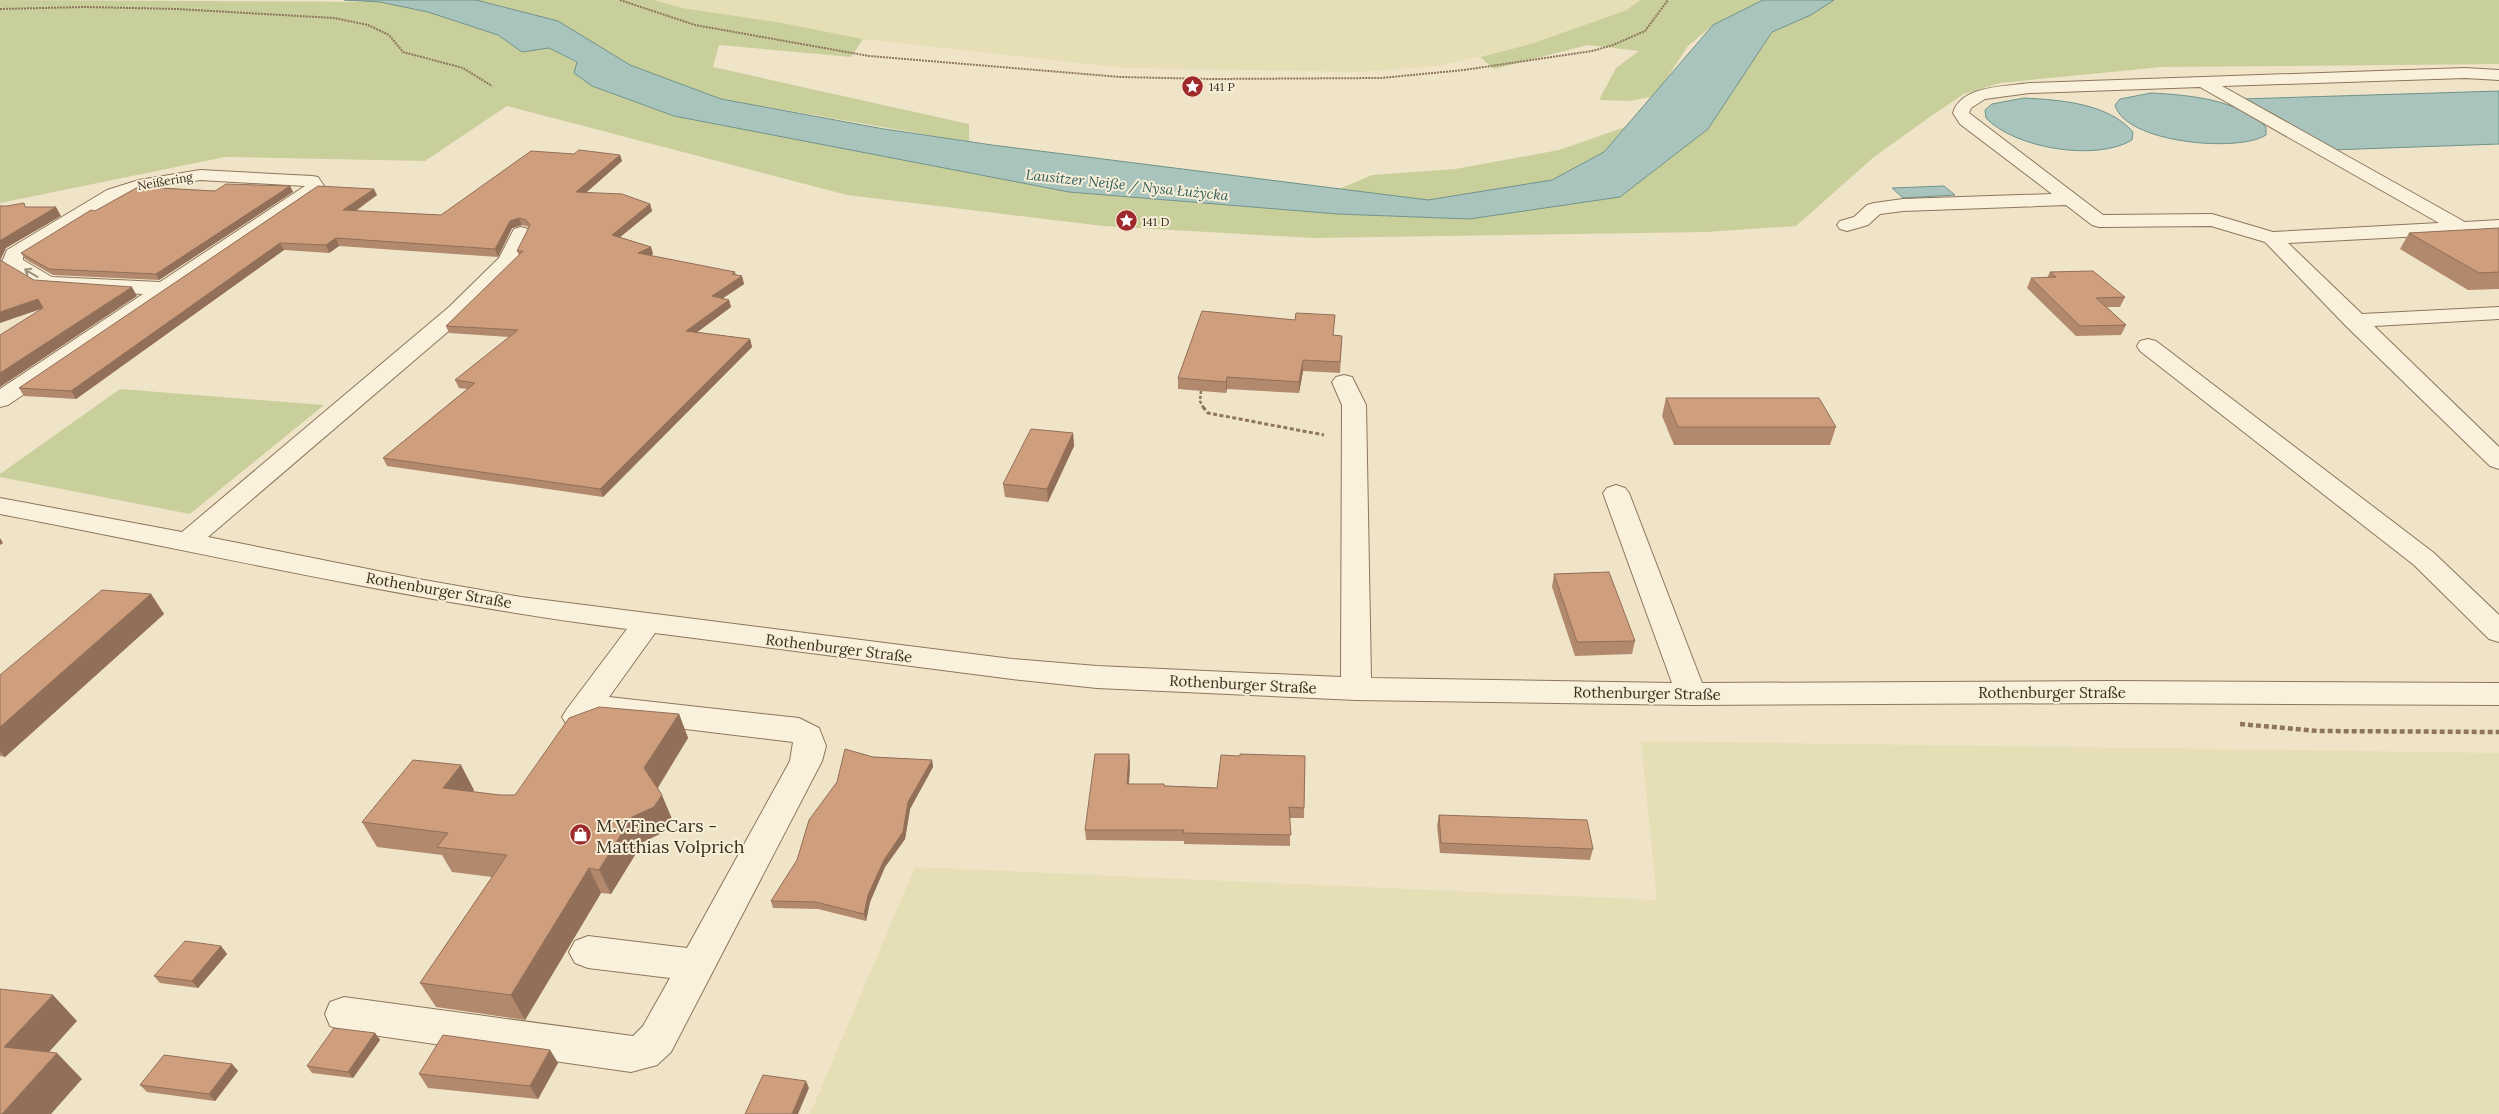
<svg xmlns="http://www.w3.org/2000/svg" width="2499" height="1114" viewBox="0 0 2499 1114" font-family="Lora,serif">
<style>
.farmland{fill:#e6deb5}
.green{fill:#c9cf9b}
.water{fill:#a9c4bc;stroke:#6f938a}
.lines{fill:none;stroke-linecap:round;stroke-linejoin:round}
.minor-casing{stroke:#8d765c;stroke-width:2}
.path-far3{stroke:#8d765c;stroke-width:2;stroke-dasharray:2 1;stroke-linecap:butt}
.path-far2{stroke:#8d765c;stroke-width:2.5;stroke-dasharray:3 2;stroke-linecap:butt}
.path-far1{stroke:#8d765c;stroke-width:3;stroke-dasharray:4 2.5;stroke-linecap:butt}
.path{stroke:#8d765c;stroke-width:4.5;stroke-dasharray:5 3;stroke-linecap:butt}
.minor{fill:#faf1dc;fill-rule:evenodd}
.wall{fill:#b2896c}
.shaded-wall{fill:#916f58}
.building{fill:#cf9f7d;stroke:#916f58}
.oneway{stroke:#9c907e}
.labels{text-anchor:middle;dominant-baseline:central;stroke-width:4;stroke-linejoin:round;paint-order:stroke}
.far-poi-label{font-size:12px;fill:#3d2e20;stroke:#f7eed8;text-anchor:start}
.far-street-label{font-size:12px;fill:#3d2e20;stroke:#f7eed8}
.far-water-label{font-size:14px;font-style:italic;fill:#2f5d5a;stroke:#f7eed8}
.street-label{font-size:15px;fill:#3d2e20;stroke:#f7eed8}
.near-poi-label{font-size:18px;fill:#3d2e20;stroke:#f7eed8;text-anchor:start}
</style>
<rect width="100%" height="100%" fill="#f0e4c8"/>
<g class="farmland">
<polygon points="654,0 1643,0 1627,10 1531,44 1439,66 1357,72 1125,68 863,39 782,23 682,8"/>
<polygon points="1641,741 2499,753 2499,1114 810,1114 915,867 1657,900"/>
</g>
<g class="green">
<polygon points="0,0 380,2 428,12 498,35 522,52 549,48 577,63 592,86 674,116 1069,192 1338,214 1469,219 1620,197 1708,129 1772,32 1811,15 1834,0 2499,0 2499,64 2162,67 2000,83 1964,94 1934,114 1874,157 1796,226 1707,232 1313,238 1103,226 847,195 507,106 425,161 225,157 0,203"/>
<polygon points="476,0 654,0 682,8 782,23 863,39 851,57 719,45 713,67 969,124 969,142 721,99 630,65 558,21"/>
<polygon points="1640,0 1763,0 1713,25 1688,46 1655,96 1630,101 1599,100 1616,68 1639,51 1588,45 1494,69 1480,57 1531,44 1627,10"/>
<polygon points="1625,127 1604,152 1552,180 1428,200 1339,189 1372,175 1455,169 1559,150"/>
<polygon points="120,389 324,405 190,514 0,477 0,474"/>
</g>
<g class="water">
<polygon points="344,0 476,0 558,21 630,65 721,99 884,129 992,145 1428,200 1552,180 1604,152 1713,25 1763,0 1834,0 1811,15 1772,32 1708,129 1620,197 1469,219 1338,214 1069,192 674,116 592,86 574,73 577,62 549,48 522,52 498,35 428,12 380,2"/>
<polygon points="2499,91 2499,144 2331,150 2241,99"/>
<path d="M2151,93C2189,95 2237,99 2266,127V135C2238,153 2125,143 2115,105L2120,99Z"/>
<path d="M2024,98C2060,100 2108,103 2133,132L2132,140C2096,162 2014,148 1986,118L1985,110L1992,104Z"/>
<polygon points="1944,186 1955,195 1903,198 1892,188"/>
</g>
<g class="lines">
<defs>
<g id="minor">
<path d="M2465,68L2499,70V80L2465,78L2222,86L2465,222L2499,220V232L2288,243L2362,314L2499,307V319L2374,326L2499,447V469L2490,466L2346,326L2265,242L2211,226L2099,227L2092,225L2066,205L1903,211L1880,214L1868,225L1847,231L1840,229L1837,225L1840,221L1854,217L1867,205L1874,203L1903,199L2052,194L1960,124L1953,113C1961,85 2005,87 2029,83ZM2200,87L2439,223L2273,232L2212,214L2103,215L1969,113L1971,108L1985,99L2029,93Z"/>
<path d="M200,170L312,176L318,177L324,186L317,195L8,405L0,407V389L143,294L47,289L40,287L5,266L2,262L7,250L107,190L139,180ZM200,180L305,186L160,282L52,277L23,260V257L36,248L121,198L143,190Z"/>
<path d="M521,227L528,229L531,233L515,264L465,317L208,537L418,579L521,597L1012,659L1097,666L1341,677L1342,405L1332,382L1336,377L1344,375L1352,377L1366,405L1371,678L1672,683L1603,493L1607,488L1616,485L1625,488L1629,493L1702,683L2111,681L2499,683V705L2111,703L1691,705L1356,700L1097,688L1012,679L655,633L609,697L799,718L819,728L826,746L822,761L671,1052L657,1065L631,1072L344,1031L330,1026L325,1014L330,1002L344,997L633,1036L643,1026L670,978L588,968L575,963L569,952L575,941L588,936L687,948L790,761L793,742L594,718C587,729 579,729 567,725L562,717L567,709L627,629C416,602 209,554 0,514V498L182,532L449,307L499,258L514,229Z"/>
<polygon points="2148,339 2156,341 2434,553 2499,615 2499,642 2489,639 2414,565 2140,351 2137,346 2140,341"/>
</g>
</defs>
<use href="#minor" class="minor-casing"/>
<g class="path-far3">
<polyline points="620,0 695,25 869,56 1120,77 1212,79 1381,78 1464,70 1592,51 1613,45 1645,31 1668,0"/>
<polyline points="0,9 85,7 177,9 334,18 368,25 389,35 403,52 463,68 492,86"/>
</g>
<polyline class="path-far2" points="1201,391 1200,401 1204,409"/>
<polyline class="path-far1" points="1203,407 1208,413 1324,435"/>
<polyline class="path" points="2240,724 2318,731 2499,732"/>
<use href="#minor" class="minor"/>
</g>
<g class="wall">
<polygon points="574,154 620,155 622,161 586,192 650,204 652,211 620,237 651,247 653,254 650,256 735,272 736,275 742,276 744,284 722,299 729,300 731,307 697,332 750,339 752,347 603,497 387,466 383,458 467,389 459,388 455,380 509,337 449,333 446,326 519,255 517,251 529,227 522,225 512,228 498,257 339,246 329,253 284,250 76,399 24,396 19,388 318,186 377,195 356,211 441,215"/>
<polygon points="290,186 293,192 159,280 53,275 25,259 21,253 95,211 161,188 215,191"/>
<polygon points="2499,228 2499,289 2468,290 2400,249 2409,233"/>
<polygon points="2050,272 2125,297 2120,307 2107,307 2126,325 2121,335 2076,336 2027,288 2031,278 2047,278"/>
<polygon points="1335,315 1333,335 1342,336 1340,373 1303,371 1299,393 1227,389 1226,393 1178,389 1178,378 1295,320"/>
<polygon points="1666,398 1836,427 1830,445 1674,445 1662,416"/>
<polygon points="1073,433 1074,446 1048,502 1005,497 1003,484"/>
<polygon points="1554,574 1635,641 1632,654 1575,656 1552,587"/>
<polygon points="151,594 164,614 5,757 0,756 0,675"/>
<polygon points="679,714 688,738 658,788 672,819 664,832 643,842 611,894 601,893 525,1020 436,1007 420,983 492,877 452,872 442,855 377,847 362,822 474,790 473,792 500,795 515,795"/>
<polygon points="1129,754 1130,765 1129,784 1217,788 1240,756 1305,756 1304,818 1290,818 1290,846 1184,844 1184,841 1086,840 1085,830"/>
<polygon points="873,757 932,760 933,767 910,809 905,839 885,867 870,902 866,921 818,909 773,908 771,901 797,860 837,782"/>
<polygon points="1439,815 1593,849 1590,860 1440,853 1437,826"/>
<polygon points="221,946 227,954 198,988 160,983 154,976"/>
<polygon points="375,1033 380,1040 353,1078 312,1073 307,1066"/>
<polygon points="550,1050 558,1063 538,1099 428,1088 419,1074"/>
<polygon points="232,1064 238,1071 215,1101 147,1092 140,1085"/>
</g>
<g class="shaded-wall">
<polygon points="620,155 622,161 579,199 576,192"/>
<polygon points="290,186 293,192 159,280 156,274"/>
<polygon points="374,189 377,195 346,217 343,210"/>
<polygon points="650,204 652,211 614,242 612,235"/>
<polygon points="56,207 61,216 6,248 0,261 0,241 1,240"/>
<polygon points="519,218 522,225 512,228 498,257 495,249 510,221"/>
<polygon points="336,238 339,246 329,253 326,245"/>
<polygon points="280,243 284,250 76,399 71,391"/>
<polygon points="651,247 653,254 641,261 638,253"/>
<polygon points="742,276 744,284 714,304 712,296"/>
<polygon points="132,287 137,296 0,387 0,373"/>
<polygon points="38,299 44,308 0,323 0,312"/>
<polygon points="729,300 731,307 688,339 686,331"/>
<polygon points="750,339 752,347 603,497 600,489"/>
<polygon points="1303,360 1303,371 1299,393 1299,382"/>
<polygon points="1227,377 1227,389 1226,393 1226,382"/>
<polygon points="1073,433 1074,446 1048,502 1047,489"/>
<polygon points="0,538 3,543 0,545"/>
<polygon points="151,594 164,614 5,757 0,751 0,727"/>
<polygon points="679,714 688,738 654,793 644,768"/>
<polygon points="1129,754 1130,765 1128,795 1127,784"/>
<polygon points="932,760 933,767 910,809 905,839 885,867 870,902 866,921 864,914 868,895 908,802"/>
<polygon points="461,765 474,790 456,812 443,788"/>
<polygon points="662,795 672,819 664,832 643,842 611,894 599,870 632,817"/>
<polygon points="589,868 601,893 525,1020 511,995"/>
<polygon points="221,946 227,954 198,988 192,981"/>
<polygon points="53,995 77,1021 31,1072 4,1047"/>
<polygon points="375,1033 380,1040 353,1078 348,1072"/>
<polygon points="550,1050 558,1063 538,1099 530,1086"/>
<polygon points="57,1053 82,1079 51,1114 2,1114"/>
<polygon points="232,1064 238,1071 215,1101 209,1094"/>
<polygon points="806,1081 809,1088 798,1114 792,1114"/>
</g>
<g class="building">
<polygon points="579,150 620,155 576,192 622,194 650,204 612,235 651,247 638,253 735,272 732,274 742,276 712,296 729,300 686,331 750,339 600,489 383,458 475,383 455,380 518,330 446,326 523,251 517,251 530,225 526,220 519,218 510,221 495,249 336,238 326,245 280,243 71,391 19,388 318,186 374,189 343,210 441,215 531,151 574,154"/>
<polygon points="159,184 160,188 215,191 226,184 290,186 156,274 49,269 21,253 91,210 95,211 138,187"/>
<polygon points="24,203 25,207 56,207 1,240 0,241 0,206 7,206"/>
<polygon points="2499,228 2499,272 2479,273 2409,233"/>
<polygon points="0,260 34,280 132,287 0,373 0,335 43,308 38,299 0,312"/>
<polygon points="2093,271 2125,297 2096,298 2126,325 2080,326 2031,278 2056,277 2050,272"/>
<polygon points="1202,311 1295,320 1296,313 1335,315 1333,335 1342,336 1340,362 1303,360 1299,382 1227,377 1226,382 1178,378"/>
<polygon points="1666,398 1819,398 1836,427 1678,427"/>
<polygon points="1031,429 1073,433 1047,489 1003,484"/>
<polygon points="1609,572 1635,641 1577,642 1554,574"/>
<polygon points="102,590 151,594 0,727 0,675"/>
<polygon points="599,707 679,714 644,768 662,795 654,807 632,817 599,870 589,868 511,995 420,983 507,855 437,847 448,833 362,822 413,760 461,765 443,788 500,795 515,795 569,718"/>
<polygon points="845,749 873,757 932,760 908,802 903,832 884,860 868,895 864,914 816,902 771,901 797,860 809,820 837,782"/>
<polygon points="1095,754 1129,754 1127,784 1164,784 1164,786 1217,788 1221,755 1240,756 1240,754 1305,756 1304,808 1289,807 1291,835 1183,833 1184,830 1085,830"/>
<polygon points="1439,815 1587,820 1593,849 1441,843"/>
<polygon points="185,941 221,946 192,981 154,976"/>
<polygon points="0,989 53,995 4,1047 57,1053 2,1114 0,1114"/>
<polygon points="334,1028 375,1033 348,1072 307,1066"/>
<polygon points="443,1035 550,1050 530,1086 419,1074"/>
<polygon points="164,1055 232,1064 209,1094 140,1085"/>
<polygon points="763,1075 806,1081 792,1114 745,1114"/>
</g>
<defs><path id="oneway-shaft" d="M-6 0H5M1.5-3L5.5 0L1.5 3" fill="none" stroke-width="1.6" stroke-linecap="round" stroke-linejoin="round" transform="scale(1.25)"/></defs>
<use class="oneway" href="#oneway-shaft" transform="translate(31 273) rotate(-149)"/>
<defs>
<symbol id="sight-disc" viewBox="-11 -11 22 22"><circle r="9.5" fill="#9e2a2b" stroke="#f7eed8"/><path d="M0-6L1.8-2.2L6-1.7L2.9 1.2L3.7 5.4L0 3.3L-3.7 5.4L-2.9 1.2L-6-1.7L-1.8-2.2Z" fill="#fff"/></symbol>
<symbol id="shop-disc" viewBox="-11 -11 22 22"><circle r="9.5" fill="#9e2a2b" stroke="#f7eed8"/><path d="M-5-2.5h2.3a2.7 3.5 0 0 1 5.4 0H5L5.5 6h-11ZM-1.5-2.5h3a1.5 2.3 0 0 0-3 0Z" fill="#fff"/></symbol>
</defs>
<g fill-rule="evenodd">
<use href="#sight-disc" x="1180" y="74" width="25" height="25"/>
<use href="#sight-disc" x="1114" y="208" width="25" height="25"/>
<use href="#shop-disc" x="568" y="822" width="25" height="25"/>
</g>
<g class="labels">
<g class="far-poi-label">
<text x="1209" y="86">141 P</text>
<text x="1142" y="221">141 D</text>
</g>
<g class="far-street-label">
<text transform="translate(165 181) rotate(-10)">Neißering</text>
</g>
<g class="far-water-label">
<text transform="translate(1127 185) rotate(6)">Lausitzer Neiße / Nysa Łużycka</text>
</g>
<g class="street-label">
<text transform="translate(439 590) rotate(10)">Rothenburger Straße</text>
<text transform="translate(839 648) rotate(7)">Rothenburger Straße</text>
<text transform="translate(1243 684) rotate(3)">Rothenburger Straße</text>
<text x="2052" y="692">Rothenburger Straße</text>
<text transform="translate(1647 693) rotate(1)">Rothenburger Straße</text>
</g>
<g class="near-poi-label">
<text x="596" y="825">M.V.FineCars -<tspan x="596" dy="21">Matthias Volprich</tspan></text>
</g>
</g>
</svg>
